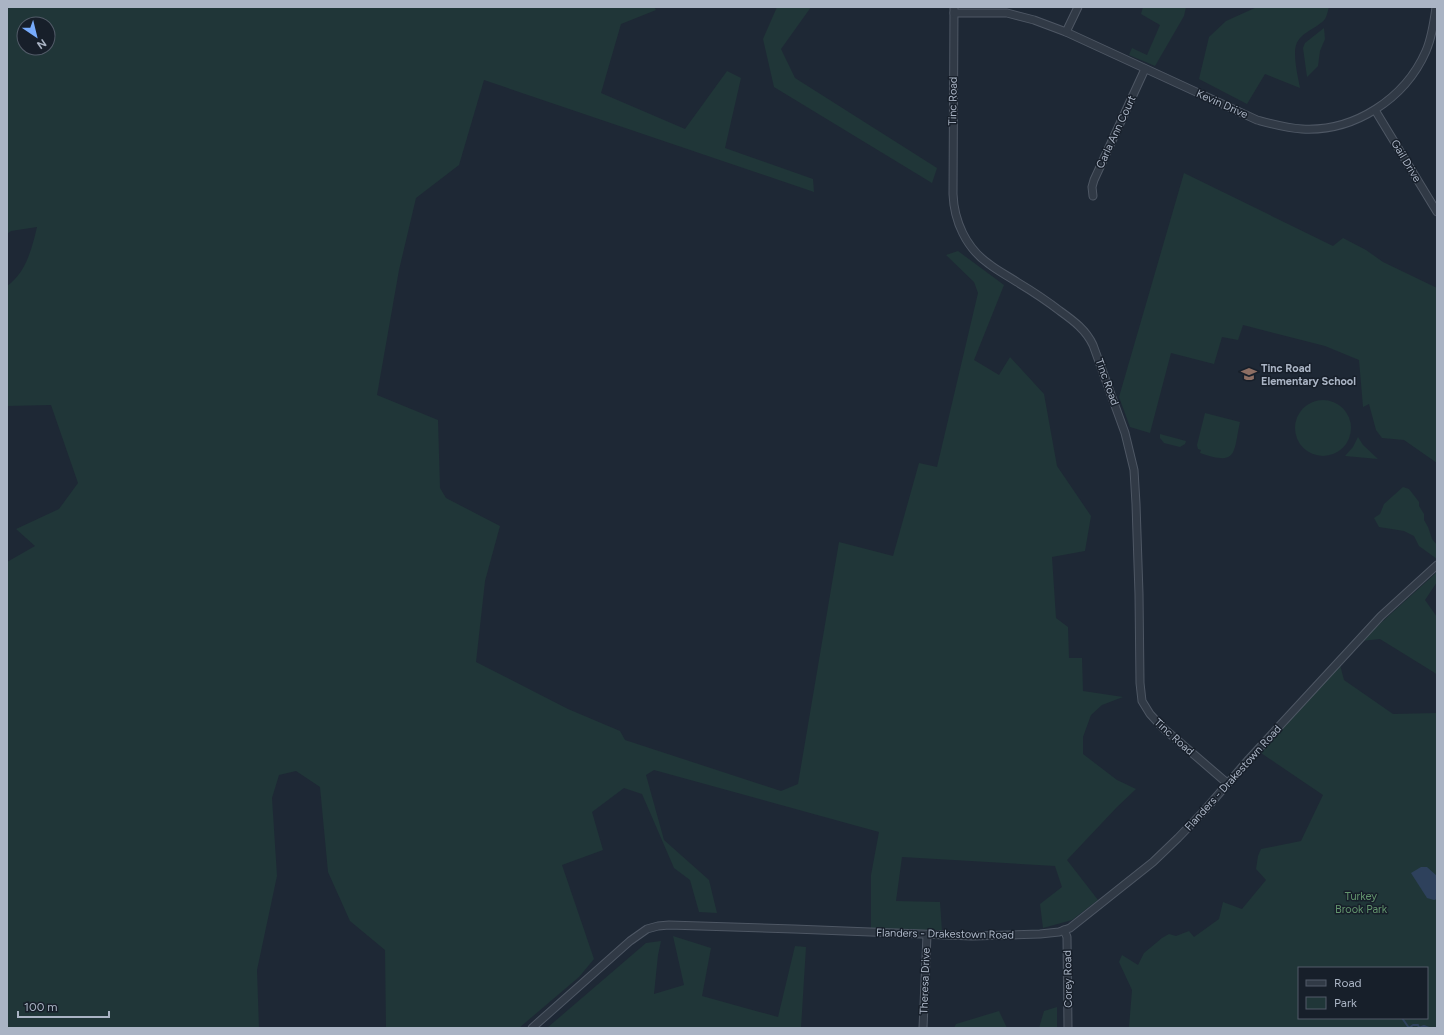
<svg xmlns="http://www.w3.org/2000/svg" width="1444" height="1035" viewBox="0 0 1444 1035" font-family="Figtree,sans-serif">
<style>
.green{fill:#203638;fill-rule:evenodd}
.water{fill:#2e415c}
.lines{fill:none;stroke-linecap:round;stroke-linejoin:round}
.stream{stroke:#2e415c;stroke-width:2}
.minor-casing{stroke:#4e5764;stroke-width:9}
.minor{stroke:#313a46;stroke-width:7}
.labels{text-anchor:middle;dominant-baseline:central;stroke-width:3;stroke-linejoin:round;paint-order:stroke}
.street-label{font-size:11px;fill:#aab4c4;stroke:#171f2a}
.poi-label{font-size:11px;font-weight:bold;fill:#aab4c4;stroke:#171f2a;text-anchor:start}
.park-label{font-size:11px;fill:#62946d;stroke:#171f2a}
</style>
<rect width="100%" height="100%" fill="#1e2835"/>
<g class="green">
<path d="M7,7H654L656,10L621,24L601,93L685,129L727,71L741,78L725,148L813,179L814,192L484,80L459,165L416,198L399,270L377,395L438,420L440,488L446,498L500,526L485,581L476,662L568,709L620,731L625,740L781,791L798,784L839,542L893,556L919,463L937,467L978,293L974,282L946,255L958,251L1004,285L974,360L999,375L1010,357L1044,394L1057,466L1091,516L1085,551L1052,557L1056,618L1068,627L1069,658H1082L1083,691L1123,697L1102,705L1091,715L1083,737V754L1117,780L1136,789L1117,807L1067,860L1098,900L1072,920L1043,928L1040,904L1062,887L1055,866L902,857L896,901L940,902L942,931L871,928V875L879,832L654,770L646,775L664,840L709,880L717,913L699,912L690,880L674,868L642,794L624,788L592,812L603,850L562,865L594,959L579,977L519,1028H386L385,950L350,921L328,872L320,787L296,771L279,775L272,798L277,876L257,970L259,1028H7V562L35,546L16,529L59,509L78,483L51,405L7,406V286C26,273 32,248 37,227L11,231L7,234ZM24,24H48V48H24Z"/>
<polygon points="777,7 811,7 781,49 795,78 937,168 932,183 774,87 763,39"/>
<polygon points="1143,7 1186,7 1184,16 1155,66 1129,55 1132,48 1147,55 1160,25 1141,14"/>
<path d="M1257,7H1329C1328,10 1327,16 1325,19C1315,31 1295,32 1295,53C1295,65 1298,77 1300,88L1265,74L1247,104L1199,79L1209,37L1226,21Z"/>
<polygon points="1324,28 1325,39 1320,51 1318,66 1307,77 1303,48 1305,43"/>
<polygon points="1184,173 1333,246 1343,238 1366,250 1383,262 1437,288 1437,463 1404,440 1382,438 1376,430 1369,404 1363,407 1359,360 1325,346 1243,325 1238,340 1222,337 1214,364 1171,353 1150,433 1130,427 1119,397"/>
<circle cx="1323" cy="428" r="28"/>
<path d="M1205,413L1240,422C1233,454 1238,466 1200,453L1201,450L1198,449L1197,445Z"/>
<polygon points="1160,434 1186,441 1185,444 1180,447 1164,443 1160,438"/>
<polygon points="1358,437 1363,445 1378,459 1345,456 1353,447"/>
<polygon points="1403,487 1409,489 1419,502 1419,506 1424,514 1424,520 1428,527 1432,539 1437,545 1437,559 1419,546 1414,536 1404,531 1379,527 1374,518 1380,514 1384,504"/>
<polygon points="1437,572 1437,582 1425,600 1437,617 1437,675 1435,673 1380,639 1361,641"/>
<path d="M1340,665L1344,680L1393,714L1437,713V1028H1121L1129,1027L1132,990L1119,962L1122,955L1138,965L1144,953L1162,938L1169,934L1176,936L1189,931L1194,937L1219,919L1223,902L1242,909L1266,880L1256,869L1258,856L1261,849L1301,841L1323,795L1261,753ZM1299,968H1427V1018H1299Z"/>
<polygon points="673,936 711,948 702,996 778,1017 795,946 806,947 801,1028 547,1028 646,943 661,941 658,955 654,994 684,985"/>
<polygon points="1057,1007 1057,1028 1039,1028 1044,1011"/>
<polygon points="999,1011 1007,1028 954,1028 956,1024"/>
</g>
<polygon class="water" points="1421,867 1427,867 1437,876 1437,899 1434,900 1427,898 1411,873"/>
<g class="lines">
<polyline class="stream" points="1402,1018 1409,1028 1413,1025 1418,1025 1419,1028 1424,1026 1429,1028"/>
<defs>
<g id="minor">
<path d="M954,7L953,194C954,221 966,248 989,264C998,271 1008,276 1017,282C1032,291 1046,300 1060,311C1074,321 1086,330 1093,345L1125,433L1134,470L1136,504L1139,594L1140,683L1142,701L1150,714L1162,727L1227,783"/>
<path d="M954,13H1007L1034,20L1066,32L1257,120C1272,124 1286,128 1302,129C1354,132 1405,99 1426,51C1432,37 1434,22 1436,7"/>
<polyline points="1066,32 1078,7"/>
<polyline points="1375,110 1437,212"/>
<polyline points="1093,196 1092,187 1094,180 1145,69"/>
<polyline points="1064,930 1067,937 1068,1028"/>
<polyline points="532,1028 630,941 647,929 658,926 669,925 794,929 972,936 1040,934 1059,932 1070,928 1153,862 1178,838 1204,811 1249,759 1381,616 1437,565"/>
<polyline points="923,1028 927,935"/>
</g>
</defs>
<use href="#minor" class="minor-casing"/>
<use href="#minor" class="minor"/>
</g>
<defs>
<symbol id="school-bare" viewBox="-9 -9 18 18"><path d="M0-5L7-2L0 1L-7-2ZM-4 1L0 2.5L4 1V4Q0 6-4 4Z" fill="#8d6e63" stroke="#171f2a" stroke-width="2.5" paint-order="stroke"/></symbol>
</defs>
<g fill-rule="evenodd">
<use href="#school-bare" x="1238" y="363" width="22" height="22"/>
</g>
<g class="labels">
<g class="street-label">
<text transform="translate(953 101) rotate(-89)">Tinc Road</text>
<text transform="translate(1222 104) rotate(24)">Kevin Drive</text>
<text transform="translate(1116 132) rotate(-65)">Carla Ann Court</text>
<text transform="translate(1406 161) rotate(59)">Gail Drive</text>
<text transform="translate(1107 382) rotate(70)">Tinc Road</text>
<text transform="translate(1174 737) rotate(42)">Tinc Road</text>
<text transform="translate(1233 778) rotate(-48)">Flanders - Drakestown Road</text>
<text transform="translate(945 934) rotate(1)">Flanders - Drakestown Road</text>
<text transform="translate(1068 979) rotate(-91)">Corey Road</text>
<text transform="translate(925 981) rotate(-88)">Theresa Drive</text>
</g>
<g class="poi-label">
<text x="1261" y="368">Tinc Road<tspan x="1261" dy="13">Elementary School</tspan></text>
</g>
<g class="park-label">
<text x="1361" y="896">Turkey<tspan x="1361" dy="13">Brook Park</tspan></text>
</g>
</g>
<rect width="1444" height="1035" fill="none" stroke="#aab4c4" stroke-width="16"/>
<rect x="1298" y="967" width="130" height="52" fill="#171f2a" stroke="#525b68"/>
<rect x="1306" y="980" width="20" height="6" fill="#313a46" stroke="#525b68"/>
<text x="1334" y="987" font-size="12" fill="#aab4c4">Road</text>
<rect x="1306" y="997" width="20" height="12" fill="#203638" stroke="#525b68"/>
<text x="1334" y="1007" font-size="12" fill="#aab4c4">Park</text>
<g transform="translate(36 36) rotate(145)"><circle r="19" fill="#171f2a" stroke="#525b68"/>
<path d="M0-3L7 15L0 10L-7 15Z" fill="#77abfc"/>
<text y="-6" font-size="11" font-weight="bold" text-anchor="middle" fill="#aab4c4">N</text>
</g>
<path d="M18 1011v6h91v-6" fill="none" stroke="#aab4c4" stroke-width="2"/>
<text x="24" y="1011" font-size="12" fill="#aab4c4" stroke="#171f2a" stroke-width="3" paint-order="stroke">100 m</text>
</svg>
